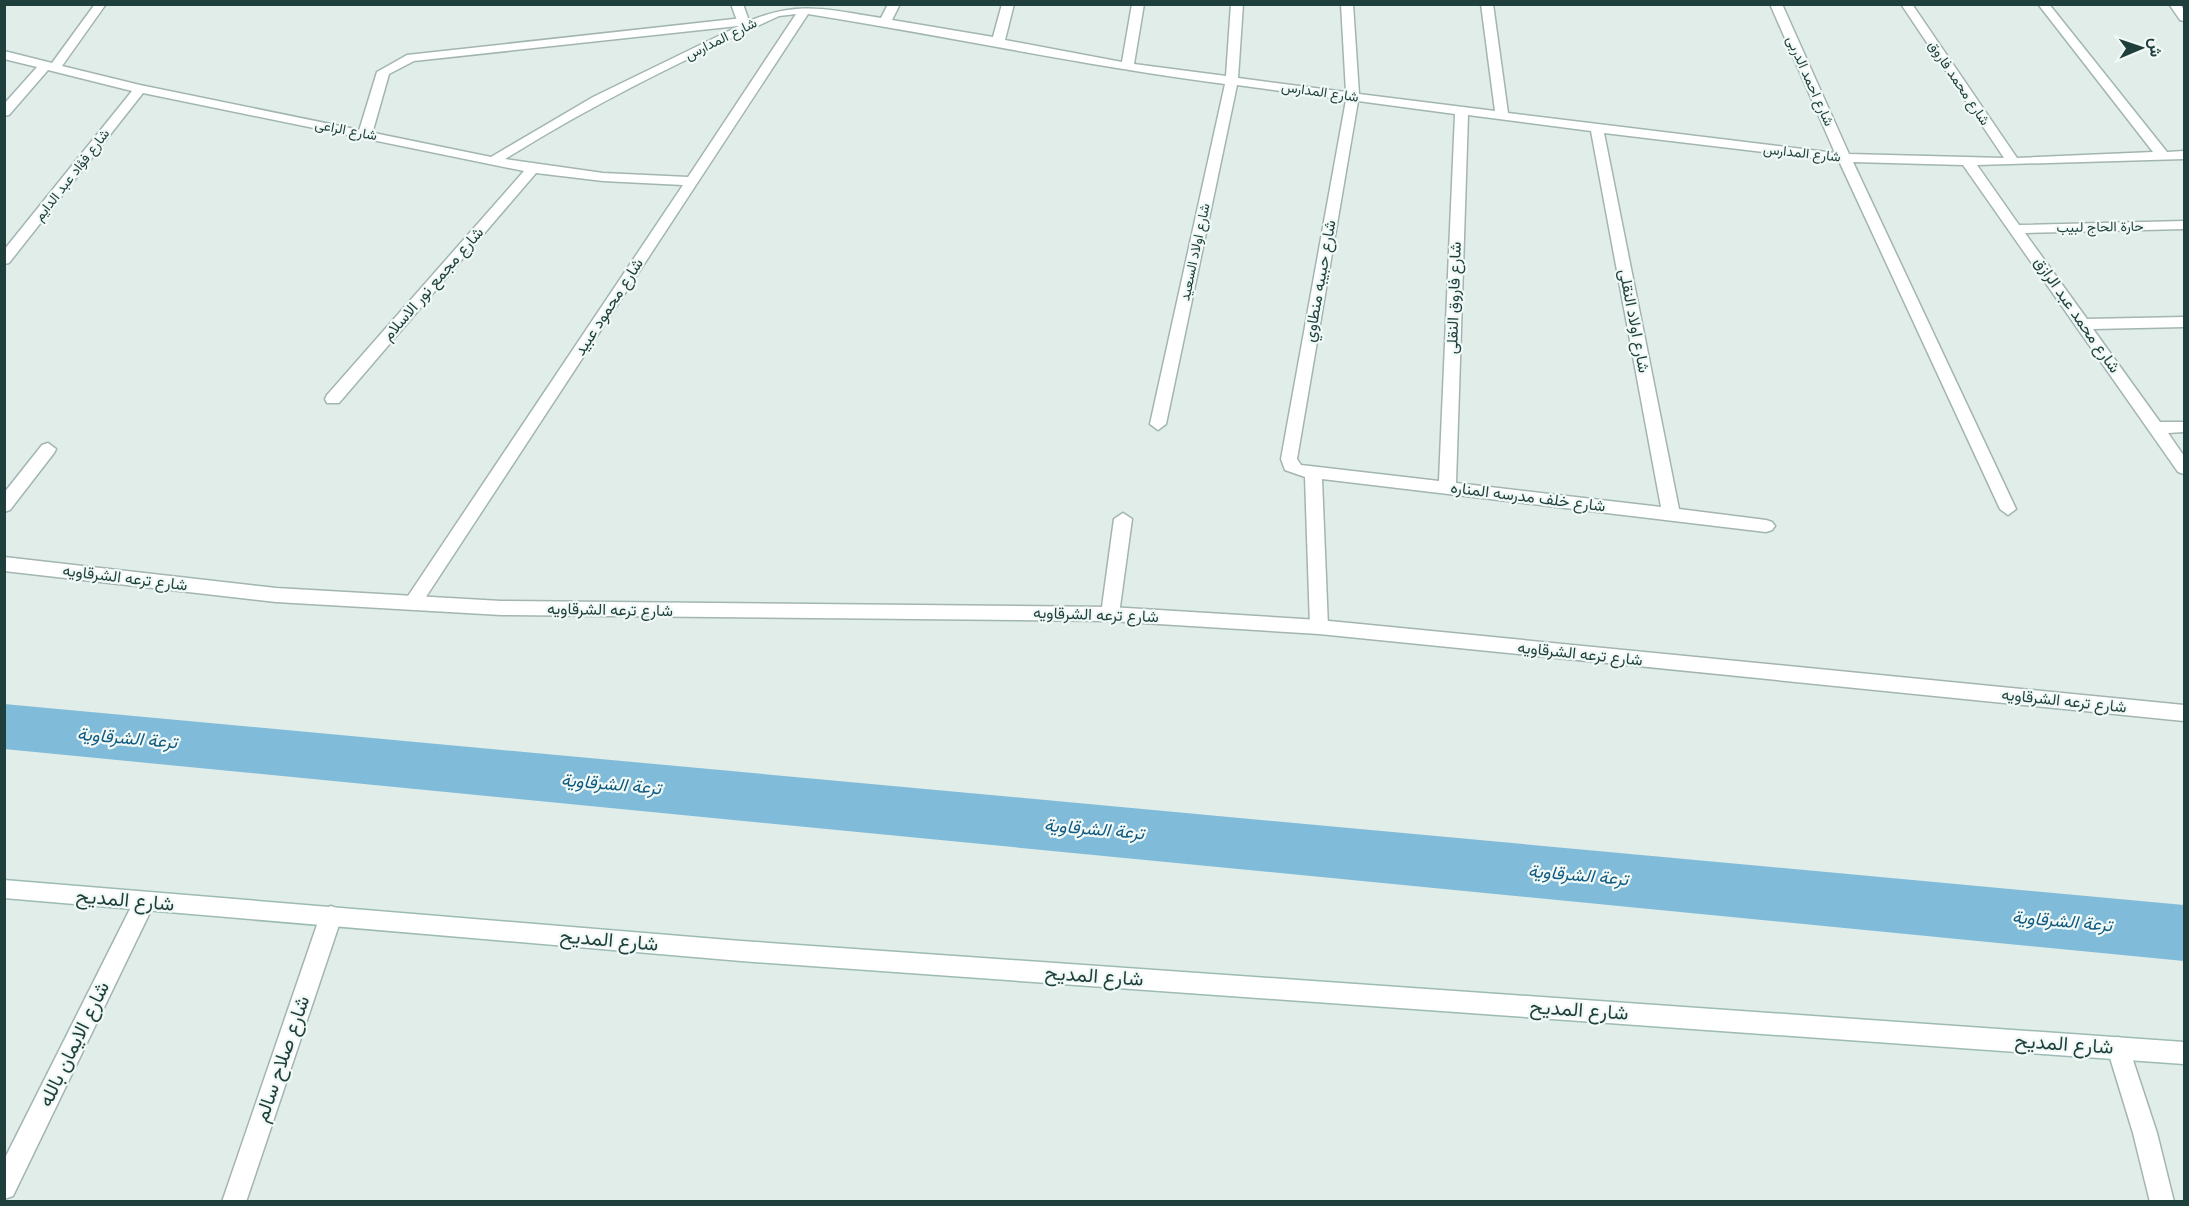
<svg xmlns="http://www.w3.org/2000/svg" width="2189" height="1206" viewBox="0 0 2189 1206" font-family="'Nunito Sans',Vazirmatn,sans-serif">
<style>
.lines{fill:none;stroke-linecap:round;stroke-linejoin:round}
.canal{fill:#80bcd9;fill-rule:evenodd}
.service-casing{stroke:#a2b5b2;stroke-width:3}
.minor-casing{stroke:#a2b5b2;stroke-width:3}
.tertiary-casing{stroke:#a2b5b2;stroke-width:3}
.secondary-casing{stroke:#9dbab4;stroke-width:3}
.service{fill:#fff;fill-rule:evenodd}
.minor{fill:#fff;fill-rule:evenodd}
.tertiary{fill:#fff;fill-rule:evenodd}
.secondary{fill:#fff;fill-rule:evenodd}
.labels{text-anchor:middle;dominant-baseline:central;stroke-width:4.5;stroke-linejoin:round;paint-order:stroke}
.far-street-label{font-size:14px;fill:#1e3f3c;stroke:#f1f9f6}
.street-label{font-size:16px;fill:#1e3f3c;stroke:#f1f9f6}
.water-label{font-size:18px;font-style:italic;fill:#115b82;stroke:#f1f9f6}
.near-street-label{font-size:20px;fill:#1e3f3c;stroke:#f1f9f6}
</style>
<rect width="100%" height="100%" fill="#e0ede9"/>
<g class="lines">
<polygon class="canal" points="4,704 2184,905 2184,961 4,749"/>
<defs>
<g id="service">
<polygon points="743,18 747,19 747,25 414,61 389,74 372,134 365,138 358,134 377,72 407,55"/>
<polygon points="48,443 56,449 54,453 10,510 4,512 4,493 42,445"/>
<polygon points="1123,513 1132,519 1119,614 1116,619 1104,619 1101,614 1114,519"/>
</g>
<g id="minor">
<path d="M95,4H106L62,66L140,85L491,157L593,97L739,26L731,4H743L749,21C800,0 829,10 881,18L888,4H900L892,20L993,37L1002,4H1014L1005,40L1122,62L1132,4H1144L1134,64L1226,76L1231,4H1243L1238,78L1346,92L1341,4H1353L1359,94L1495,111L1481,4H1493L1508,113L1835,153L1770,4H1782L1849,154L2004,158L1901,4H1912L2017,158L2153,152L2038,4H2049L2167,152L2184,151V159L1977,165L2019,225L2184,221V229L2025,233L2087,319L2184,317V327L2093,329L2160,422H2184V432L2168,433L2184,456V474L2178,472L1963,165L1853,162L2016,509L2008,515L2000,509L1839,161L1604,133L1679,509L1766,520L1772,522L1775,526L1772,530L1766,532L1322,479L1328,627L1325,632H1313L1310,627L1305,477L1285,470L1281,459L1346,100L1237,85L1166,424L1158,430L1150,424L1225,84C1085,66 947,36 808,14L418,609H406L403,604L406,599L683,185L603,181L536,173L339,403H327L325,399L327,395L524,171L143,93L9,263L4,264V250L132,91L48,70L9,115L4,116V104L37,67L4,59V51L52,63ZM796,14L688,177L603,173L505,159C593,104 685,59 779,16ZM1358,101L1455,114L1439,481L1301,465L1297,459ZM1468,115L1591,131L1661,507L1456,483Z"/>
<polygon points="2169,4 2180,4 2184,10 2184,21 2180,20"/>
<polygon points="144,892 151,895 155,902 13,1196 4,1199 4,1160 137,895"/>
<polygon points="331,906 339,909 342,916 246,1202 222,1202 320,916 323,909"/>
<polygon points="2118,1037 2126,1040 2129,1048 2157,1133 2174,1202 2150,1202 2133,1133 2107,1048 2110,1040"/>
</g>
<polygon id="tertiary" points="4,557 276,588 501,601 1110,607 1319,620 2184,705 2184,721 1319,634 1110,621 501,615 276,602 4,571"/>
<polygon id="secondary" points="4,880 741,941 2184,1042 2184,1064 741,961 4,898"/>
</defs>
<use href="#service" class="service-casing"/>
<use href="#minor" class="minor-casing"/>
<use href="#tertiary" class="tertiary-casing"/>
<use href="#secondary" class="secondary-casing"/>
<use href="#service" class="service"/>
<use href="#minor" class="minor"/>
<use href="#tertiary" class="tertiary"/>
<use href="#secondary" class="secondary"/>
</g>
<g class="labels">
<g class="far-street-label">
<text transform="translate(721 39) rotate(-26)">شارع المدارس</text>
<text transform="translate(1810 81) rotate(66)">شارع احمد الدربى</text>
<text transform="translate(1959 83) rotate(56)">شارع محمد فاروق</text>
<text transform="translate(1320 92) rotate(8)">شارع المدارس</text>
<text transform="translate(346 130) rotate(11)">شارع الراعى</text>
<text transform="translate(1802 153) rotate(6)">شارع المدارس</text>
<text transform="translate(72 175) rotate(-52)">شارع فؤاد عبد الدايم</text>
<text transform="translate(2100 227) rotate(-1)">حارة الحاج لبيب</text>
<text transform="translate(1195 252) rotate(-78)">شارع اولاد السعيد</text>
</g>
<g class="street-label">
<text transform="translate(1320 281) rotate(-80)">شارع حبيبه منطاوي</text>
<text transform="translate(433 284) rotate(-49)">شارع مجمع نور الاسلام</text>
<text transform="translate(1454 298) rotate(-88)">شارع فاروق النقلى</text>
<text transform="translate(609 307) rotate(-57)">شارع محمود عبيد</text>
<text transform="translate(2077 315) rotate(55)">شارع محمد عبد الرازق</text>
<text transform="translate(1634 321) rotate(79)">شارع اولاد النقلى</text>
<text transform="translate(1528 497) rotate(7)">شارع خلف مدرسه المناره</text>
<text transform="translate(125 578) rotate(7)">شارع ترعه الشرقاويه</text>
<text transform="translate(610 610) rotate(1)">شارع ترعه الشرقاويه</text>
<text transform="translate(1096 615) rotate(2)">شارع ترعه الشرقاويه</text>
<text transform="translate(1580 654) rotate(6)">شارع ترعه الشرقاويه</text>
<text transform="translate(2064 701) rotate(6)">شارع ترعه الشرقاويه</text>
</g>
<g class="water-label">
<text transform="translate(127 738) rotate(5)">ترعة الشرقاوية</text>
<text transform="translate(611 784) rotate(5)">ترعة الشرقاوية</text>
<text transform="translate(1094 829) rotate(5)">ترعة الشرقاوية</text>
<text transform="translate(1578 875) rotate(5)">ترعة الشرقاوية</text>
<text transform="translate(2062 921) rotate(5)">ترعة الشرقاوية</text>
</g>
<g class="near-street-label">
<text transform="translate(125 900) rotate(5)">شارع المديح</text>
<text transform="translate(609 940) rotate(5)">شارع المديح</text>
<text transform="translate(1094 976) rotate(4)">شارع المديح</text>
<text transform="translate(1579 1010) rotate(4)">شارع المديح</text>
<text transform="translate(74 1044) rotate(-64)">شارع الايمان بالله</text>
<text transform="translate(2064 1044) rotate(4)">شارع المديح</text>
<text transform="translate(282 1059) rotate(-71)">شارع صلاح سالم</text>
</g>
</g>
<rect width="2189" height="1206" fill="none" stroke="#1e3f3c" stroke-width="12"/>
<g transform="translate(2141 48) rotate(88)" stroke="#f1f9f6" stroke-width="4.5" paint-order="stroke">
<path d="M0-4.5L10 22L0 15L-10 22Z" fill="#1e3f3c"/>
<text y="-9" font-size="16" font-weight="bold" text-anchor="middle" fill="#1e3f3c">ش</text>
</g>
</svg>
